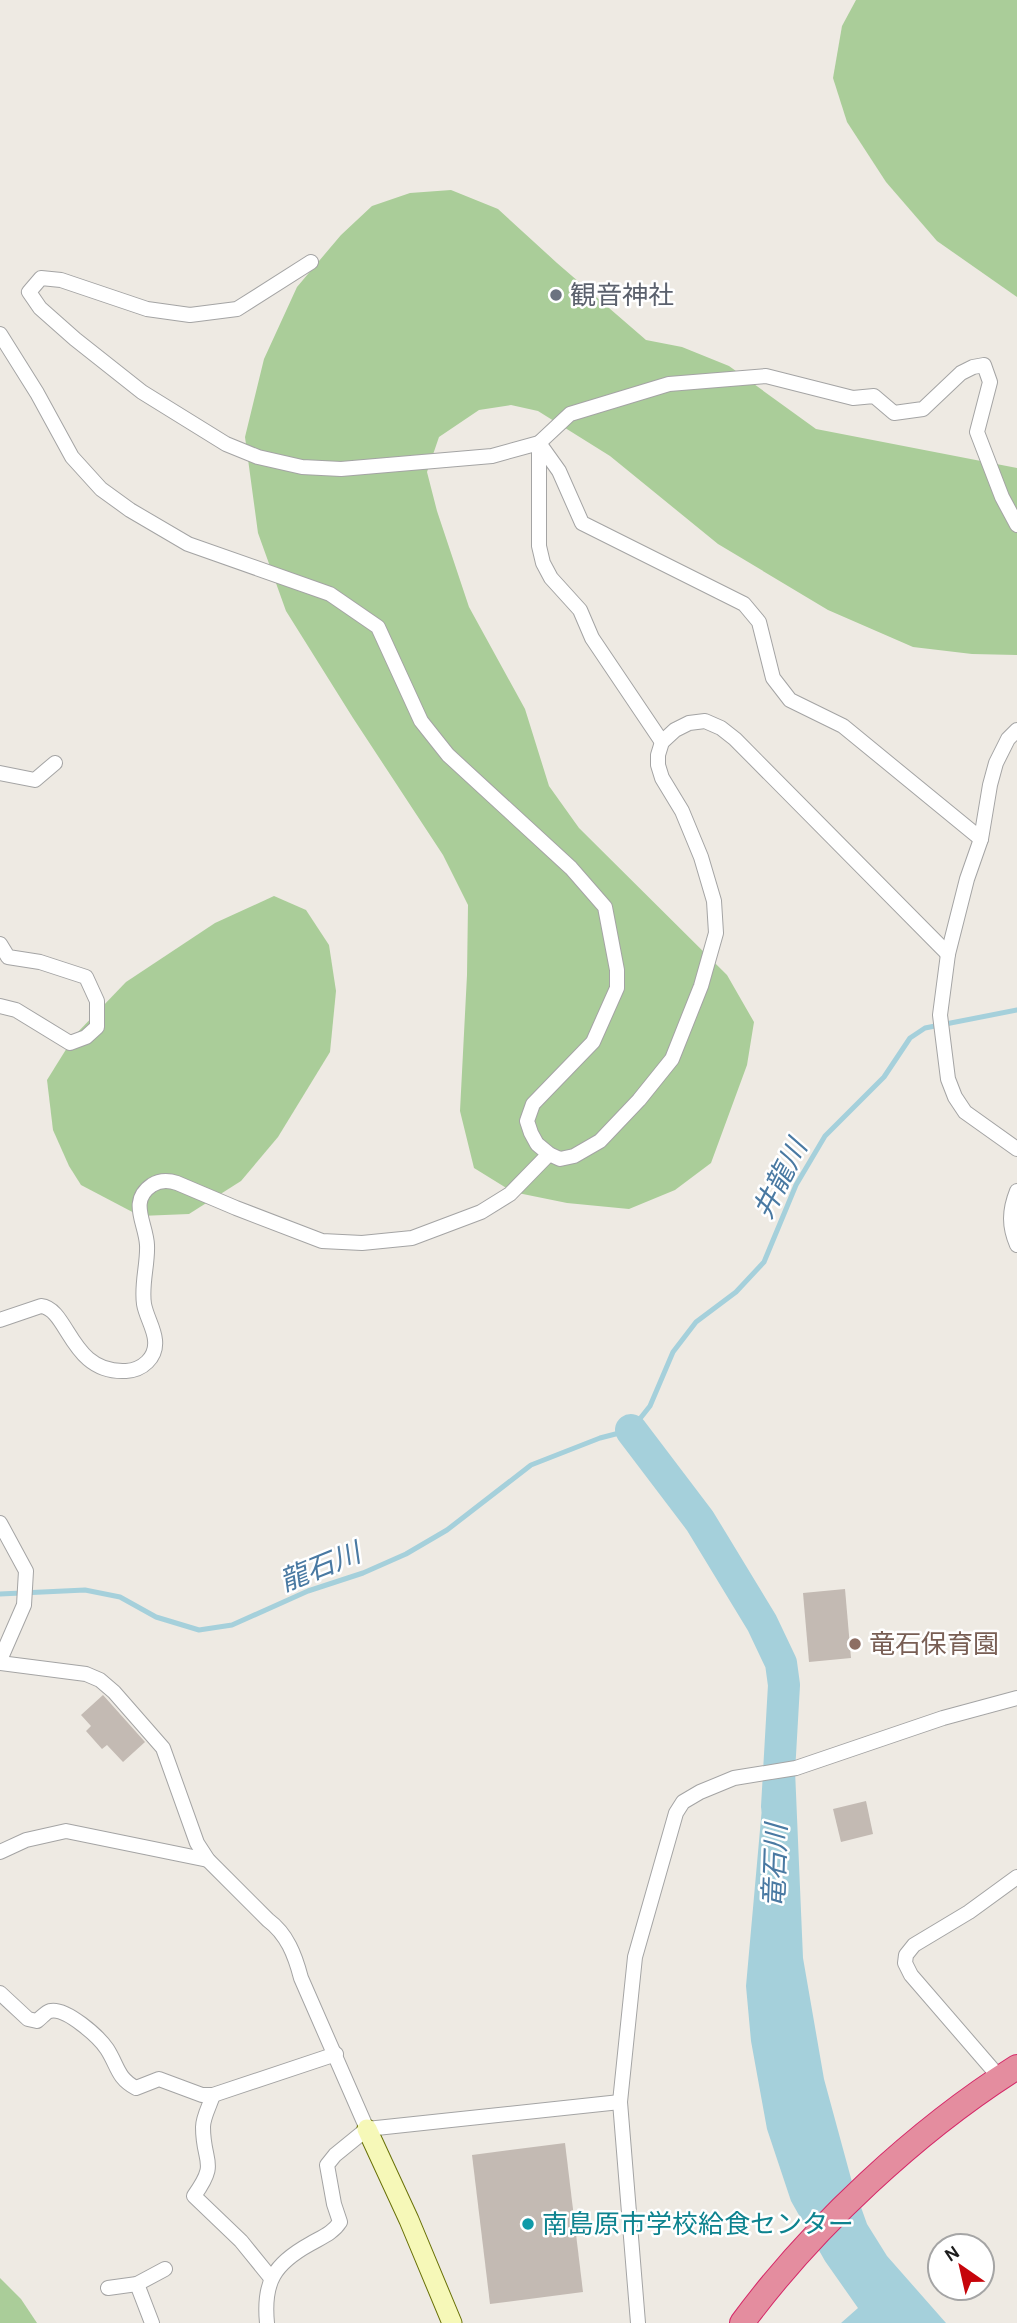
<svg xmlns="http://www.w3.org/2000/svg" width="1017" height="2323" viewBox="0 0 1017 2323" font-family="Karla,'Noto Sans JP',sans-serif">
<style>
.forest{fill:#aacd99}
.water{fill:#a5d0db}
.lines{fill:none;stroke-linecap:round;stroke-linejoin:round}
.stream{stroke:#a5d0db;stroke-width:5}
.river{stroke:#a5d0db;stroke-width:32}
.building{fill:#c3bab3}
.street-casing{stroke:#a4a4a4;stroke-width:16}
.secondary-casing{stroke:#697107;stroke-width:21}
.highway-casing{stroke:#d52868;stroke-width:26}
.street{stroke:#fff;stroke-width:14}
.secondary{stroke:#f6f8b8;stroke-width:19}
.highway{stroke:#e48d9f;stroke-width:24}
.worship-dot{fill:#6b7280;stroke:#fff;stroke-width:2.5}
.education-dot{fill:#8d6e63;stroke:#fff;stroke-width:2.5}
.culture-dot{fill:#0f9aa8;stroke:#fff;stroke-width:2.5}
.labels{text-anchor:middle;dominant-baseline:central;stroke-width:5;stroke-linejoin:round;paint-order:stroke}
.worship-label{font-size:26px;fill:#5b616d;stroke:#fff;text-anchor:start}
.education-label{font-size:26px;fill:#785e54;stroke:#fff;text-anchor:start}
.culture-label{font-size:26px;fill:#0d838f;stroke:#fff;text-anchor:start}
.water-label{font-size:28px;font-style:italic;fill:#4979a2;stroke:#fff}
</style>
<rect width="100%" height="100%" fill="#eeeae3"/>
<g class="forest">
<polygon points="856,0 1017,0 1017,297 937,241 886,182 847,122 833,78 842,26"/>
<polygon points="451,190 498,209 557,263 646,340 682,347 729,366 816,429 1017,468 1017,655 972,654 913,647 828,610 718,544 610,456 538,411 511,405 479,410 439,437 427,472 437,511 469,607 525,709 549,786 579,828 727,975 754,1022 747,1065 711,1163 675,1190 629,1209 567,1203 513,1192 474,1168 460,1111 467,975 468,905 443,855 353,718 286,611 258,533 245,437 264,359 297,287 341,235 372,206 410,193"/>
<polygon points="274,896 306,910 329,945 336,991 330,1052 278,1137 241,1181 189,1214 140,1216 81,1185 69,1166 53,1130 47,1080 75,1035 126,982 215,923"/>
<polygon points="0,2278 21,2299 37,2323 0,2323"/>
</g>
<polygon class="water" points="795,1770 803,1958 824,2079 852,2182 867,2224 887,2256 946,2323 841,2323 858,2308 825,2261 791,2201 767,2129 751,2041 746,1986 765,1774"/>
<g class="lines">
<polyline class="stream" points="0,1594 85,1590 120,1597 156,1617 199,1630 232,1625 308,1591 363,1573 406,1554 447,1530 531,1465 600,1438 631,1430 650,1406 673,1352 696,1322 736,1292 764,1262 796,1185 825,1136 884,1077 910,1038 925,1028 1017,1010"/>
<polyline class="river" points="631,1430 700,1521 762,1623 781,1663 784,1685 777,1807"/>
</g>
<g class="building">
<polygon points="845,1589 851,1658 809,1662 803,1593"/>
<polygon points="103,1695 145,1742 123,1762 107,1745 102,1749 86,1731 91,1726 81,1715"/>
<polygon points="866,1801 873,1834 841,1842 833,1809"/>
<polygon points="565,2143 583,2292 490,2304 472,2155"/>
</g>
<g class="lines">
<defs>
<g id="street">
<polyline points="311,262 237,309 190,315 147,309 61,280 41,278 29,292 40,308 75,339 142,392 226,444 258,457 302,467 341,469 492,456 539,443 570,414 669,384 766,376 853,398 874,396 894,413 923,409 961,373 973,367 984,365 990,382 977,432 1002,497 1017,525"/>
<polyline points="0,334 37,393 72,457 101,489 130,510 188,544 330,594 378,627 421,721 448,755 571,868 605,907 617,970 617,988 593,1042 533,1104 527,1121 531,1133 537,1144 549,1154 560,1159 574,1156 600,1141 639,1100 672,1059 701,986 716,933 714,901 701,857 682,811 662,778 658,765 658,755 662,742 675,730 689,723 705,721 721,728 735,739 948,954"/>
<polyline points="539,443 559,471 582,523 744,604 759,622 773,678 790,700 843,726 981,839"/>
<polyline points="539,443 539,546 543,563 551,578 580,610 592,638 662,742"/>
<polyline points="1017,730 1008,739 996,763 990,785 981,839 967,879 948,954 940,1015 948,1079 955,1097 965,1112 1017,1149"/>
<polyline points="0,773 35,780 55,763"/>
<polyline points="0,944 8,957 40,962 86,977 97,1001 97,1027 86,1037 70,1043 16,1010 0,1006"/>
<path d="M1017,1191C1009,1211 1009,1226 1017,1245"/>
<path d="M0,1320L41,1306C69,1309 70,1374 126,1371C142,1370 157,1358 155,1340C154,1328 146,1316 144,1304C141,1284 148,1264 147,1245C146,1223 128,1201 152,1185C160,1180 168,1180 177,1183L236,1208L322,1241L362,1243L412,1238L481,1212L510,1194L549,1154"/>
<polyline points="0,1523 26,1571 24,1605 0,1660"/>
<path d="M0,1663L86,1674L100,1680L114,1692L163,1748L197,1843L208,1860L268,1920C287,1934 295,1955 301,1978L367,2129L620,2102"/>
<polyline points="0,1852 26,1840 66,1831 208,1860"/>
<path d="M0,1993L28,2019L37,2021C41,2018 46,2012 50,2011C66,2007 99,2037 107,2049C118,2066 117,2078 136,2088L159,2079L202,2095H213L336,2054"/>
<polyline points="1000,2078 911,1975 905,1963 906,1955 914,1945 969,1912 1017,1877"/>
<path d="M213,2095C210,2105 203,2117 203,2127C203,2164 219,2161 194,2196L241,2241L271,2278"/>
<polyline points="137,2284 152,2323"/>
<polyline points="108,2288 137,2284 165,2269"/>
<path d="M267,2323C263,2282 274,2264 310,2244C322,2237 333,2233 340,2222L334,2204L327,2165L335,2155L367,2129"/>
<polyline points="638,2323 620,2102 635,1957 676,1813 683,1802 700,1792 734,1778 796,1768 943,1718 1017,1698"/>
</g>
<polyline id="secondary" points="367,2129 409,2220 452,2323"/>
<path id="highway" d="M742,2323C812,2228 917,2130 1017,2067"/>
</defs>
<use href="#street" class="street-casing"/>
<use href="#secondary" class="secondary-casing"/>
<use href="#highway" class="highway-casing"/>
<use href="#street" class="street"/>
<use href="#secondary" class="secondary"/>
<use href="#highway" class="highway"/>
</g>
<circle class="worship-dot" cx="556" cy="295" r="7"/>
<circle class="education-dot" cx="855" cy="1644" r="7"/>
<circle class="culture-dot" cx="528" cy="2224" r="7"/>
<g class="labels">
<g class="worship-label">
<text x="570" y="295">観音神社</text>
</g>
<g class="education-label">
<text x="869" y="1644">竜石保育園</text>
</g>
<g class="culture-label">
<text x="542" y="2224">南島原市学校給食センター</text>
</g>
<g class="water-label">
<text transform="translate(780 1179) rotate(-63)">井龍川</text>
<text transform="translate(320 1567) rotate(-22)">龍石川</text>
<text transform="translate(775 1866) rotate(-88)">竜石川</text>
</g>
</g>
<g transform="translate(961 2267) rotate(326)"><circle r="33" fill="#ffffff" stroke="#a5a5a5" stroke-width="2"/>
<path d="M0-5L12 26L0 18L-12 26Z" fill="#c6050b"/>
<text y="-10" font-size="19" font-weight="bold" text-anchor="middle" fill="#1d1d1d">N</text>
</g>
</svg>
